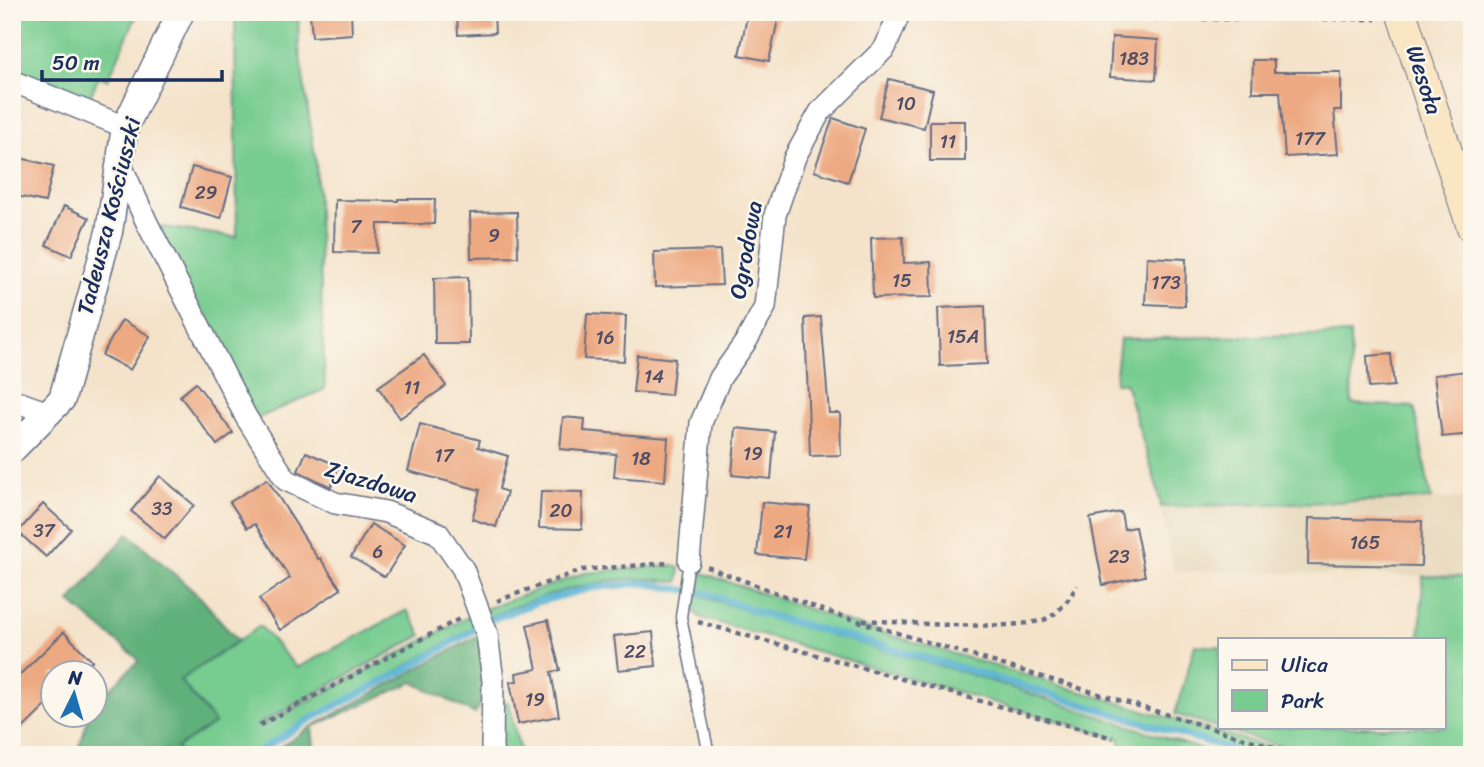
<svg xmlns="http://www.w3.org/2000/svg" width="1484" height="767" viewBox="0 0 1484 767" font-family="Sriracha,sans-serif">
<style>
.built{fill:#e5d6b8}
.green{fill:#77cc90;stroke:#497e77;stroke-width:2}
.forest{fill:#61b07a;stroke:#3e706c;stroke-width:2}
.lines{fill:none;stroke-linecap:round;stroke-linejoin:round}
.stream{stroke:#53b1d1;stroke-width:7}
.building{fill:#eda981}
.service-casing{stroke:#676e84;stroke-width:13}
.minor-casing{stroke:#676e84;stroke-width:24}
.tertiary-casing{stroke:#676e84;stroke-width:29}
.secondary-casing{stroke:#676e84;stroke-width:32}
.path{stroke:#676e84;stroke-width:4.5;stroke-dasharray:5 5;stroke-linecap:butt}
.service{stroke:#fff;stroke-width:10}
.minor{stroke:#fff;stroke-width:21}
.tertiary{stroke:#fff;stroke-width:26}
.secondary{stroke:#fbe6c4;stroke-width:30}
.labels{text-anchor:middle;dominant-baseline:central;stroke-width:5;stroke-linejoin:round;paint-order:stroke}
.number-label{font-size:19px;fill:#504e67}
.street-label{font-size:23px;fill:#1b2f5e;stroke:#fbf7ec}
</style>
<rect width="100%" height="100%" fill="#fbf7ec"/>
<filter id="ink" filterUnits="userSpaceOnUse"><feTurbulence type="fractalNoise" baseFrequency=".0143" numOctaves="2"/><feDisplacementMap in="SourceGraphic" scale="14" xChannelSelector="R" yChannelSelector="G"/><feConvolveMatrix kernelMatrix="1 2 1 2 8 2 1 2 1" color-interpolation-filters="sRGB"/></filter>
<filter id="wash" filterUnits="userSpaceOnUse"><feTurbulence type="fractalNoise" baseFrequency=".00686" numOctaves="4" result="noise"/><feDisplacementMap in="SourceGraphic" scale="28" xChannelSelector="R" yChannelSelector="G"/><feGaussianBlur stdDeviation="1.57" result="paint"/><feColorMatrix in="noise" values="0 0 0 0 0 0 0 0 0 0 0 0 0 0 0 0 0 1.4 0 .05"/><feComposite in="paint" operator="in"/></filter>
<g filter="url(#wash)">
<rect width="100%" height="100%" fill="#f4e3ca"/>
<polygon class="built" points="1472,498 1472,577 1174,571 1161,507"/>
<g class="green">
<polygon points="12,12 138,12 108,80 99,76 88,101 12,72"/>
<polygon points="235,12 298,12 299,49 316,163 325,389 256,419 155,226 237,237"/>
<polygon points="1350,334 1352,404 1414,407 1431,499 1161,507 1157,487 1125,383 1115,383 1120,339"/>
<path d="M674,565L680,569L678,582C663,581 646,578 630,579C580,582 535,598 489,617L485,609L584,573Z"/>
<polygon points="699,572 853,624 1295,755 1255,755 952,663 765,612 694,588 695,574"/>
<polygon points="1423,576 1472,577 1472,755 1309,755 1175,714 1195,645 1220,647 1220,727 1444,727 1444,639 1420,639"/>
<path d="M696,594L762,616L969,674L1219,755H1121L1120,739L702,618C691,612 693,606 696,594Z"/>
<polygon points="407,610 422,635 257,725 259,727 470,616 474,627 249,755 183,755 176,748 215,723 180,680 260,626 297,668"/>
<polygon points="498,702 508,702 521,755 499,755"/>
</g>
<g class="forest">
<polygon points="128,533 201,598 238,641 180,680 215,723 176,748 183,755 77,755 89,715 94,714 95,704 139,660 70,602"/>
<path d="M479,635C485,660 490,693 475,714L413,682L312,727L315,755H268L311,727Z"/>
</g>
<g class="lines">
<polyline class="stream" points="253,755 309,720 407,669 493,619 537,602 591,588 643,583 709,594 763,614 965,669 1250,755"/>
</g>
<g id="blocks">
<g class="building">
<polygon points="310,12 351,12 352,34 312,37"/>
<polygon points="457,12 494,12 495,33 458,35"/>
<polygon points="748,12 779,15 769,61 739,55"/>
<polygon points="1112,37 1158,40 1156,80 1110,77"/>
<polygon points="1253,60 1274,60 1274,72 1341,72 1341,110 1334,110 1338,154 1285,157 1280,92 1252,92"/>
<polygon points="889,79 933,90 924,128 879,117"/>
<polygon points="833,118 865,129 848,182 814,171"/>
<rect x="930" y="121" width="35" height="40"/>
<polygon points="16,157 54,166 45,202 12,195 12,173"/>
<polygon points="192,167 232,177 221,218 181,207"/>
<polygon points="398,199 435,199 434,224 378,224 377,253 334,252 335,200 398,201"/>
<polygon points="64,206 89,218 71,256 46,245"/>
<polygon points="517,212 518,257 471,258 470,213"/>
<polygon points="903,237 904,263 931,262 932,297 873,298 871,238"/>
<polygon points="720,250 722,285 655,287 654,252"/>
<polygon points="1147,257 1186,259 1185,306 1145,304"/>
<polygon points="468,277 469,344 435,344 434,278"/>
<polygon points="985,306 987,364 940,366 938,308"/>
<polygon points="587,314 626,316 624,361 584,359"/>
<polygon points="821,317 829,413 840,413 841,455 810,456 805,318"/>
<polygon points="122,320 150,336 130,370 102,355"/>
<polygon points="1391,354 1394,386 1369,388 1367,356"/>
<polygon points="424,355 446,386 400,418 378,387"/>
<polygon points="637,355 675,359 671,395 633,392"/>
<polygon points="1466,371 1472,434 1442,437 1434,375"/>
<polygon points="196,383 233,433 217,445 180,396"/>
<polygon points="563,417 585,419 584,431 668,438 665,481 614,477 616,454 560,449"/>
<polygon points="420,424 480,440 478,447 508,456 499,489 507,492 496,527 472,519 480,490 408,471"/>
<polygon points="736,428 775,432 771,479 732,475"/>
<polygon points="306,452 339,466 331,487 298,471"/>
<polygon points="160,476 194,505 165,539 131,511"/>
<polygon points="267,479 318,559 320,558 341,589 280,630 259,599 290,578 255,524 247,528 230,502"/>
<polygon points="541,491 583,492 582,529 539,528"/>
<polygon points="762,502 810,507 804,559 757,555"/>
<polygon points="43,504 71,529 46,557 18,532"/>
<polygon points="1121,512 1124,529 1135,527 1145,576 1103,585 1090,518"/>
<polygon points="1309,518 1422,521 1421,566 1308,564"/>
<polygon points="371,524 405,545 385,577 351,557"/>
<polygon points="548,620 560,670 551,672 559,716 518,724 510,682 517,681 516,673 537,669 527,625"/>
<polygon points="64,632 92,661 81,673 52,673 52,700 12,739 12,682"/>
<polygon points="653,632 656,666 618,670 614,636"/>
</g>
</g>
</g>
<g filter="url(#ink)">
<use href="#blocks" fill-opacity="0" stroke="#676e84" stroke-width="2"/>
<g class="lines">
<defs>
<polyline id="service" points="689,561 681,617 709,755"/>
<g id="minor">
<polyline points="12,81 125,127"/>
<polyline points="120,163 147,223 246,417 286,480 335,503 386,512 438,533 463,569 487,634 493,681 492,748 493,755"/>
<polyline points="12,400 48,413"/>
<polyline points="689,561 701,423 720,378 747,340 765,307 775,215 795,157 820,112 885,48 900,12"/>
</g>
<polyline id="tertiary" points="12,450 62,399 109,232 125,127 181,12"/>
<polyline id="secondary" points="1401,12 1472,227"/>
</defs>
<use href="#service" class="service-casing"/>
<use href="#minor" class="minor-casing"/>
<use href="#tertiary" class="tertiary-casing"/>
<use href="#secondary" class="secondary-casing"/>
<g class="path">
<polyline points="1143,19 1376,19"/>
<polyline points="707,567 825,611 1300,755"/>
<polyline points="497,601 582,570 668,563"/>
<path d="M863,620C899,622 1023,633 1050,617C1062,609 1071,597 1077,585"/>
<polyline points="698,622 1113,738"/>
<polyline points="260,725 461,618"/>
</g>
<use href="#service" class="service"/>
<use href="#minor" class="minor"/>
<use href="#tertiary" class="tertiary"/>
<use href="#secondary" class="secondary"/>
</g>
</g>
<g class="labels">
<g class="number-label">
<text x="1134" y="58">183</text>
<text x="906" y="103">10</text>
<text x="1310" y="138">177</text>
<text x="948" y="141">11</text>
<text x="206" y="192">29</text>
<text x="356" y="226">7</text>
<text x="494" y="235">9</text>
<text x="902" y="280">15</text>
<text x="1166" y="282">173</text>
<text x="963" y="336">15A</text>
<text x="605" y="337">16</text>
<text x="654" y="376">14</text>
<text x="412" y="387">11</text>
<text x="753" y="453">19</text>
<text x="444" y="455">17</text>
<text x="641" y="458">18</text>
<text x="162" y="508">33</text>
<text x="561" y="510">20</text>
<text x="44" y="530">37</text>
<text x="783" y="531">21</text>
<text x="1365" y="542">165</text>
<text x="378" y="551">6</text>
<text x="1119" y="556">23</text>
<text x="635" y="651">22</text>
<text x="535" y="699">19</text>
</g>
<g class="street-label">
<text transform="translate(1424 80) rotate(72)">Wesoła</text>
<text transform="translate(109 216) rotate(-76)">Tadeusza Kościuszki</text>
<text transform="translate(746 250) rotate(-80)">Ogrodowa</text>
<text transform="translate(371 482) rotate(17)">Zjazdowa</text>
</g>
</g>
<rect width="1484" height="767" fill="none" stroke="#fbf7ec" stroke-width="42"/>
<rect x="1218" y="638" width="228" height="91" fill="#fbf7ec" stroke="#a1a7b3" stroke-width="2"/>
<rect x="1232" y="660" width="35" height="10" fill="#fbe6c4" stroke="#a1a7b3" stroke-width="2"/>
<text x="1281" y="672" font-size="21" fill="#1b2f5e">Ulica</text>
<rect x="1232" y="690" width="35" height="21" fill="#77cc90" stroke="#a1a7b3" stroke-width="2"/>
<text x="1281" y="708" font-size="21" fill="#1b2f5e">Park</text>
<g transform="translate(74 694) rotate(5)"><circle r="33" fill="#fbf7ec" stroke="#a1a7b3" stroke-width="2"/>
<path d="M0-5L12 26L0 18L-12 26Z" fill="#1f6fb2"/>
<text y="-10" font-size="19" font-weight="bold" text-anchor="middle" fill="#1b2f5e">N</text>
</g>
<path d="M42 70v10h180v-10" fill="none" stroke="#1b2f5e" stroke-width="3.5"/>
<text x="52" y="70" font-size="21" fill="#1b2f5e" stroke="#fbf7ec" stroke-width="5" paint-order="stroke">50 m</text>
</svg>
